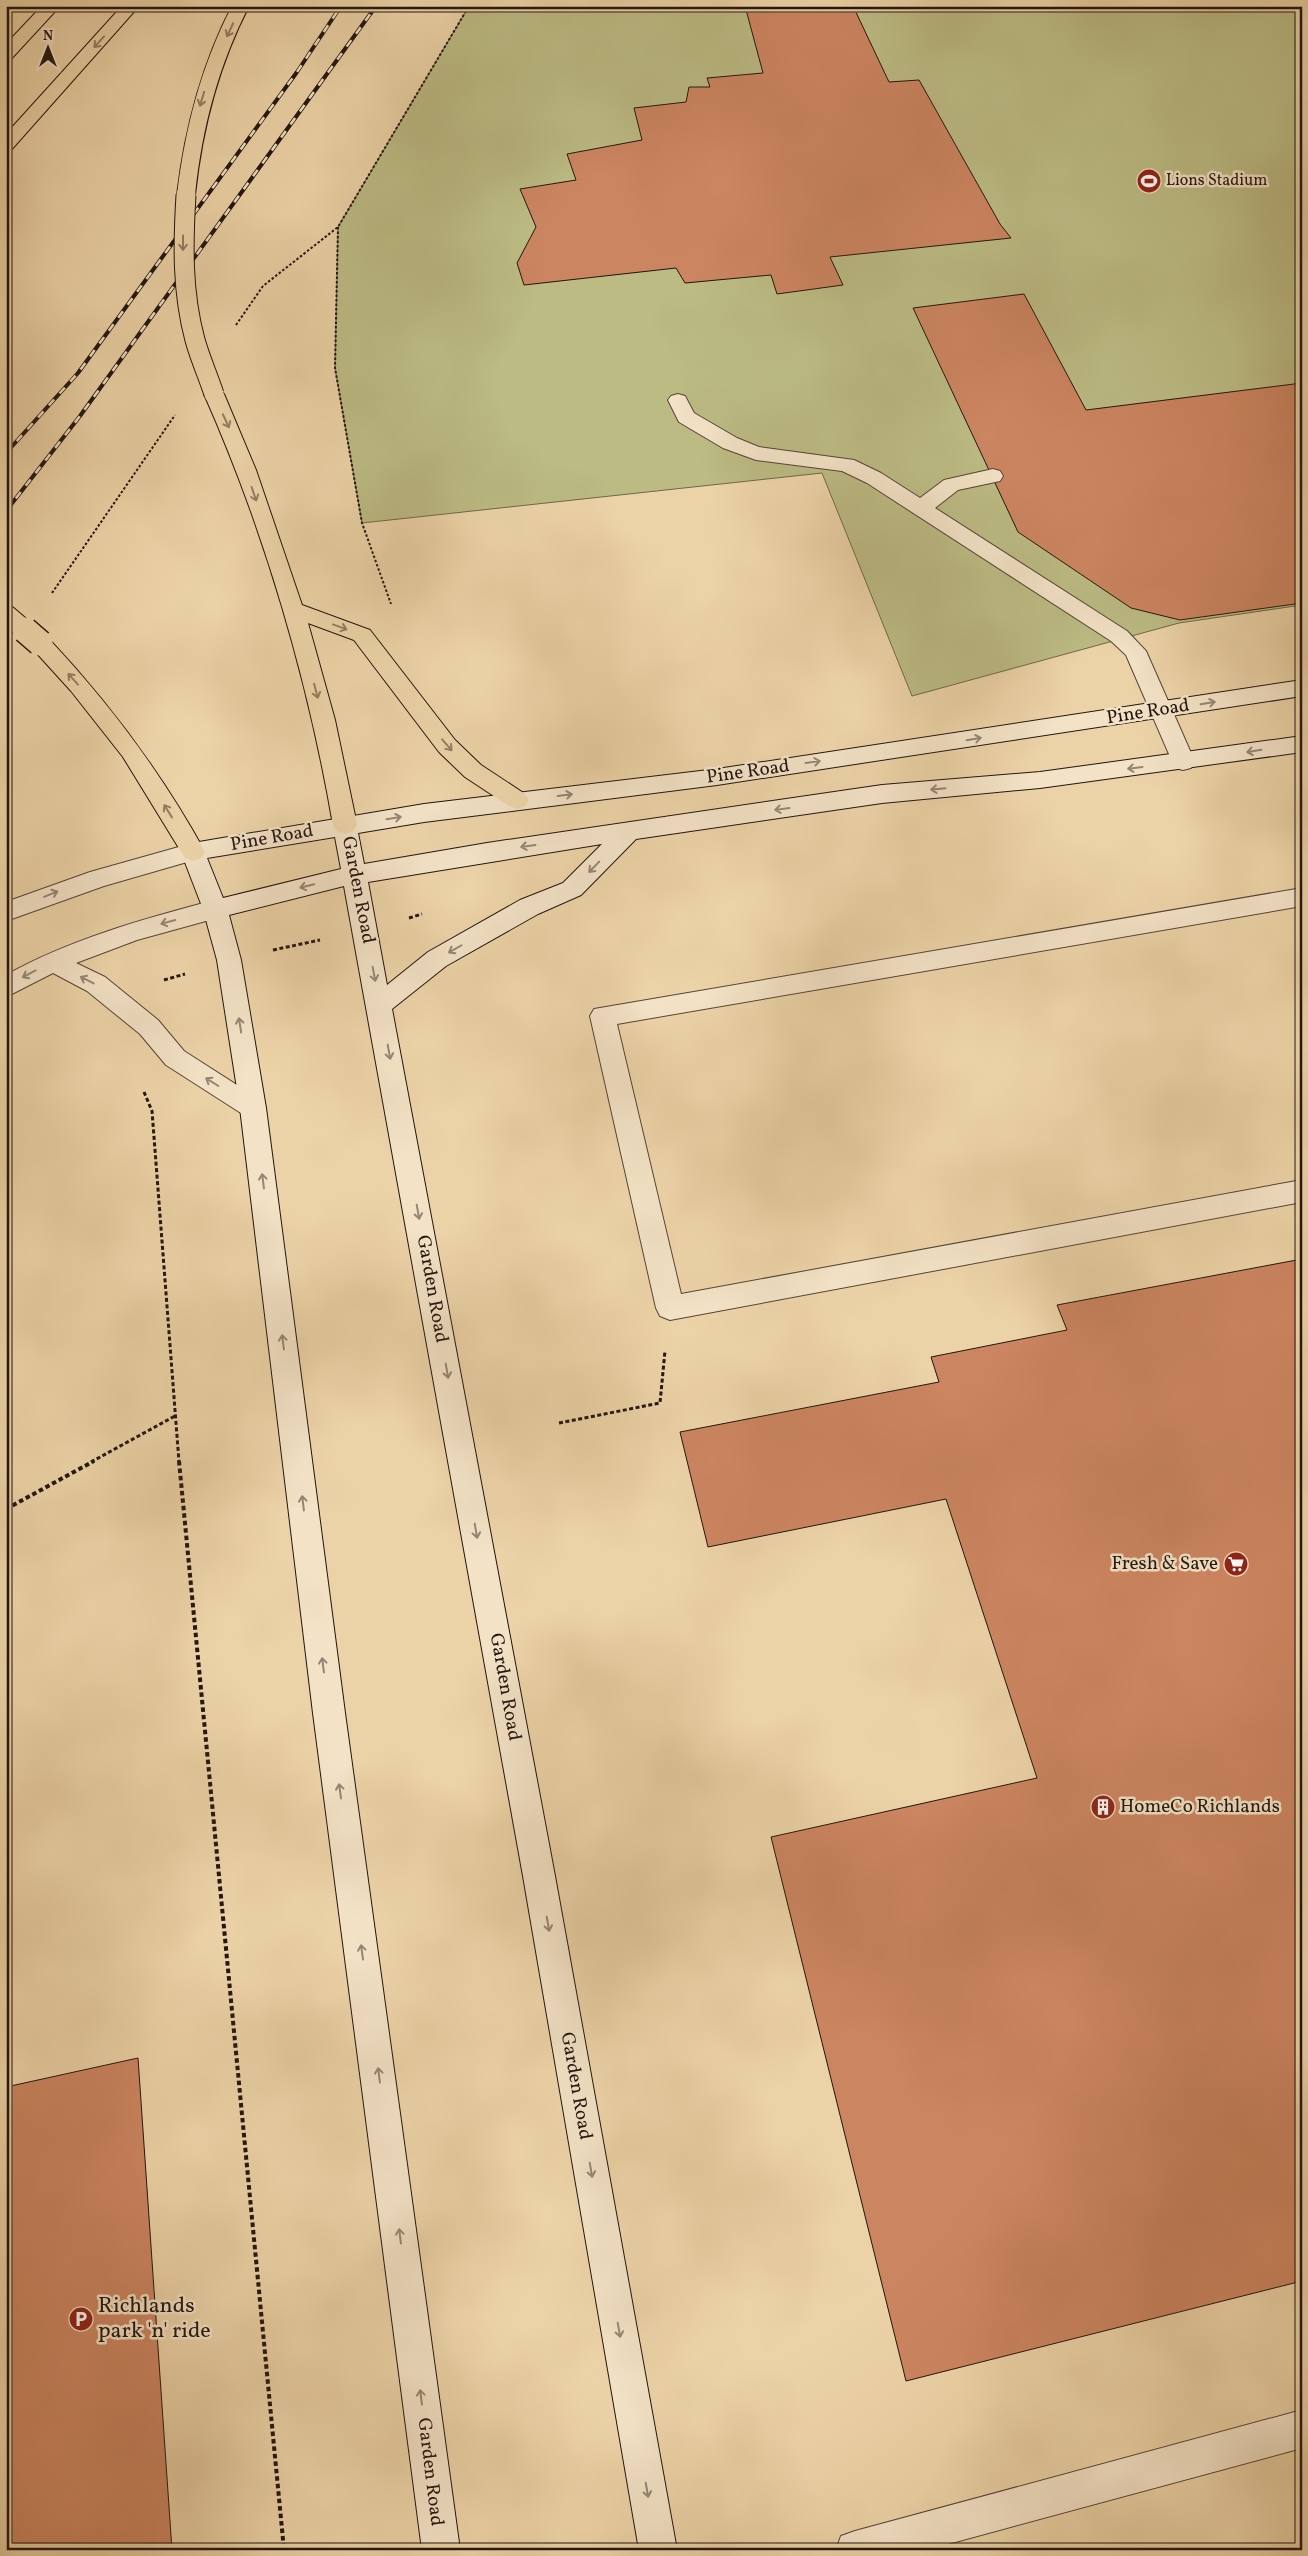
<svg xmlns="http://www.w3.org/2000/svg" width="1308" height="2556" viewBox="0 0 1308 2556" font-family="Vollkorn,serif">
<style>
.green{fill:#bcbb84;stroke:#6e684a}
.building{fill:#cc8561;stroke:#211510}
.lines{fill:none;stroke-linecap:round;stroke-linejoin:round}
.lane-casing{stroke:#544436;stroke-width:2}
.secondary-casing{stroke:#211510;stroke-width:2}
.highway-casing{stroke:#211510;stroke-width:2}
.path-far2{stroke:#211510;stroke-width:2;stroke-dasharray:2.5 2;stroke-linecap:butt}
.path-far1{stroke:#211510;stroke-width:3;stroke-dasharray:4 2.5;stroke-linecap:butt}
.path{stroke:#211510;stroke-width:4;stroke-dasharray:4.5 3;stroke-linecap:butt}
.lane{fill:#f3e2c6;fill-rule:evenodd}
.secondary{fill:#f3e2c6;fill-rule:evenodd}
.highway{fill:#ecd3a7;fill-rule:evenodd}
.rail-casing{stroke:#211510;stroke-width:4}
.rail{stroke:#f3e2c6;stroke-width:2.5;stroke-dasharray:8;stroke-linecap:butt}
.highway-bridge-far1-casing{stroke:#211510;stroke-width:21;stroke-linecap:butt}
.highway-bridge-casing{stroke:#211510;stroke-width:28;stroke-linecap:butt}
.highway-bridge-far1{stroke:#ecd3a7;stroke-width:19}
.highway-bridge{stroke:#ecd3a7;stroke-width:25}
.oneway{stroke:#917e63}
.oneway2{stroke:#948674}
.labels{text-anchor:middle;dominant-baseline:central;stroke-width:5;stroke-linejoin:round;paint-order:stroke}
.far-poi-label{font-size:16px;fill:#211510;stroke:#f3e2c6;text-anchor:start}
.street-label{font-size:19px;fill:#211510;stroke:#f3e2c6}
.poi-label{font-size:19px;fill:#211510;stroke:#f3e2c6;text-anchor:end}
.near-poi-label{font-size:22px;fill:#211510;stroke:#f3e2c6;text-anchor:start}
</style>
<rect width="100%" height="100%" fill="#ecd3a7"/>
<filter id="stains"><feTurbulence type="fractalNoise" baseFrequency=".004" numOctaves="4"/><feColorMatrix values="0 0 0 0 .2 0 0 0 0 .09 0 0 0 0 .02 0 0 0 .5 -.17"/></filter>
<radialGradient id="worn" r=".72"><stop offset=".6" stop-color="#630" stop-opacity="0"/><stop offset="1" stop-color="#630" stop-opacity=".3"/></radialGradient>
<polygon class="green" points="469,6 1302,6 1302,605 1179,623 912,696 822,473 362,523 335,368 338,227"/>
<g class="building">
<polygon points="745,6 853,6 889,82 919,80 1000,224 1011,238 830,257 843,285 777,294 771,275 685,283 676,268 524,285 517,263 536,227 520,189 576,180 567,154 642,140 634,108 686,102 689,87 710,87 707,78 763,73"/>
<polygon points="1024,294 1086,410 1302,383 1302,603 1180,620 1131,608 1018,532 913,308"/>
<polygon points="1302,1259 1302,2281 906,2381 771,1837 1037,1778 946,1499 708,1547 680,1432 939,1382 931,1357 1067,1330 1057,1305"/>
<polygon points="138,2058 172,2550 6,2550 6,2087"/>
</g>
<g class="lines">
<defs>
<g id="lane">
<polygon points="678,394 685,396 694,413 737,438 759,447 854,460 881,473 920,498 944,480 993,469 1000,471 1003,476 1000,481 958,490 935,508 1127,631 1146,651 1195,762 1191,768 1183,770 1175,768 1126,655 1111,641 867,483 842,471 756,460 723,448 679,422 668,400 671,396"/>
<polygon points="193,843 201,846 205,852 201,858 104,886 6,921 6,902 90,872"/>
<polygon points="1302,888 1302,906 617,1024 681,1294 1302,1180 1302,1202 670,1320 660,1316 656,1308 590,1016 594,1009"/>
<path d="M215,900L224,902L227,909L224,916L137,940L76,963L105,977L158,1020L184,1051L262,1101L266,1108L262,1115L253,1119L244,1115L166,1065L140,1034L87,991L53,973L6,997V975C71,939 143,919 215,900Z"/>
<polygon points="1302,2410 1302,2448 926,2550 836,2550 841,2536 855,2531"/>
</g>
<path id="secondary" d="M1302,680V696L717,785L424,822L358,833L364,864L487,843L882,785L1040,772L1302,736V752L1040,788L882,803L636,839L581,895L538,914L446,966L392,1009L555,1876L677,2550H639L523,1876L344,886L229,915L241,960L266,1108L345,1713L460,2550H422L313,1713L240,1108L217,960L203,909L181,852L185,846L193,843L424,804L717,769ZM335,837L341,869L223,898L207,858ZM602,844L563,883L520,900L428,952L387,985L368,882Z"/>
<g id="highway">
<polygon points="42,6 60,6 12,58 6,59 6,44"/>
<polygon points="122,6 139,6 12,149 6,150 6,134"/>
<path d="M232,6H249C218,66 202,128 195,195L192,199H180L177,195C185,128 201,66 232,6Z"/>
<path d="M214,388L221,390L224,394L256,470L302,605L370,630L455,740L481,765L525,794L529,800L525,806L517,809L509,806L465,777L439,752L354,640L308,623L335,720L357,825L353,831L345,834L337,831L333,825C308,679 264,529 204,394L207,390Z"/>
<path d="M40,635L48,638C110,704 161,772 205,852L201,858L193,861L185,858L123,757L71,691L32,648L29,643L32,638Z"/>
</g>
</defs>
<use href="#lane" class="lane-casing"/>
<use href="#secondary" class="secondary-casing"/>
<use href="#highway" class="highway-casing"/>
<g class="path-far2">
<polyline points="338,227 335,368 362,523 391,604"/>
<polyline points="236,325 263,286 338,227 469,6"/>
<polyline points="52,593 175,415"/>
</g>
<g class="path-far1">
<polyline points="409,918 422,914"/>
<polyline points="273,950 320,940"/>
<polyline points="164,980 185,974"/>
<polyline points="144,1092 152,1111 179,1462"/>
<polyline points="559,1423 660,1403 665,1351"/>
<polyline points="91,1462 175,1416"/>
</g>
<g class="path">
<polyline points="179,1461 284,2550"/>
<polyline points="6,1509 94,1461"/>
</g>
<use href="#lane" class="lane"/>
<use href="#secondary" class="secondary"/>
<use href="#highway" class="highway"/>
<defs>
<g id="rail">
<polyline points="6,453 78,373 297,72 341,6"/>
<polyline points="6,511 80,416 376,6"/>
</g>
</defs>
<use href="#rail" class="rail-casing"/>
<use href="#rail" class="rail"/>
<defs>
<g id="highway-bridge-far1">
<path d="M186,195C183,244 182,292 195,340C200,358 208,376 214,394"/>
<polyline points="6,614 26,631"/>
</g>
<polyline id="highway-bridge" points="25,630 40,643"/>
</defs>
<use href="#highway-bridge-far1" class="highway-bridge-far1-casing"/>
<use href="#highway-bridge" class="highway-bridge-casing"/>
<use href="#highway-bridge-far1" class="highway-bridge-far1"/>
<use href="#highway-bridge" class="highway-bridge"/>
</g>
<defs><path id="oneway-shaft" d="M-6 0H5M1.5-3L5.5 0L1.5 3" fill="none" stroke-width="1.6" stroke-linecap="round" stroke-linejoin="round" transform="scale(1.25)"/></defs>
<g class="oneway">
<use href="#oneway-shaft" transform="translate(230 30) rotate(115)"/>
<use href="#oneway-shaft" transform="translate(99 42) rotate(132)"/>
<use href="#oneway-shaft" transform="translate(202 99) rotate(107)"/>
<use href="#oneway-shaft" transform="translate(183 243) rotate(90)"/>
<use href="#oneway-shaft" transform="translate(226 421) rotate(65)"/>
<use href="#oneway-shaft" transform="translate(254 494) rotate(71)"/>
<use href="#oneway-shaft" transform="translate(340 627) rotate(20)"/>
<use href="#oneway-shaft" transform="translate(73 679) rotate(-132)"/>
<use href="#oneway-shaft" transform="translate(316 691) rotate(75)"/>
<use href="#oneway-shaft" transform="translate(447 745) rotate(49)"/>
<use href="#oneway-shaft" transform="translate(168 811) rotate(-122)"/>
</g>
<g class="oneway2">
<use href="#oneway-shaft" transform="translate(1208 703) rotate(-9)"/>
<use href="#oneway-shaft" transform="translate(974 739) rotate(-9)"/>
<use href="#oneway-shaft" transform="translate(1254 751) rotate(171)"/>
<use href="#oneway-shaft" transform="translate(813 762) rotate(-8)"/>
<use href="#oneway-shaft" transform="translate(1135 768) rotate(173)"/>
<use href="#oneway-shaft" transform="translate(938 789) rotate(175)"/>
<use href="#oneway-shaft" transform="translate(565 795) rotate(-7)"/>
<use href="#oneway-shaft" transform="translate(782 809) rotate(172)"/>
<use href="#oneway-shaft" transform="translate(394 818) rotate(-9)"/>
<use href="#oneway-shaft" transform="translate(528 846) rotate(172)"/>
<use href="#oneway-shaft" transform="translate(594 867) rotate(134)"/>
<use href="#oneway-shaft" transform="translate(307 886) rotate(166)"/>
<use href="#oneway-shaft" transform="translate(51 894) rotate(-22)"/>
<use href="#oneway-shaft" transform="translate(168 922) rotate(165)"/>
<use href="#oneway-shaft" transform="translate(455 949) rotate(150)"/>
<use href="#oneway-shaft" transform="translate(29 974) rotate(152)"/>
<use href="#oneway-shaft" transform="translate(374 974) rotate(79)"/>
<use href="#oneway-shaft" transform="translate(87 980) rotate(-153)"/>
<use href="#oneway-shaft" transform="translate(240 1025) rotate(-99)"/>
<use href="#oneway-shaft" transform="translate(389 1052) rotate(80)"/>
<use href="#oneway-shaft" transform="translate(212 1082) rotate(-148)"/>
<use href="#oneway-shaft" transform="translate(263 1181) rotate(-97)"/>
<use href="#oneway-shaft" transform="translate(418 1212) rotate(80)"/>
<use href="#oneway-shaft" transform="translate(283 1342) rotate(-97)"/>
<use href="#oneway-shaft" transform="translate(447 1371) rotate(80)"/>
<use href="#oneway-shaft" transform="translate(303 1503) rotate(-97)"/>
<use href="#oneway-shaft" transform="translate(476 1531) rotate(80)"/>
<use href="#oneway-shaft" transform="translate(323 1665) rotate(-97)"/>
<use href="#oneway-shaft" transform="translate(340 1791) rotate(-98)"/>
<use href="#oneway-shaft" transform="translate(548 1924) rotate(80)"/>
<use href="#oneway-shaft" transform="translate(362 1952) rotate(-98)"/>
<use href="#oneway-shaft" transform="translate(379 2075) rotate(-97)"/>
<use href="#oneway-shaft" transform="translate(591 2170) rotate(80)"/>
<use href="#oneway-shaft" transform="translate(400 2236) rotate(-97)"/>
<use href="#oneway-shaft" transform="translate(619 2330) rotate(80)"/>
<use href="#oneway-shaft" transform="translate(421 2397) rotate(-97)"/>
<use href="#oneway-shaft" transform="translate(647 2490) rotate(80)"/>
</g>
<defs>
<symbol id="stadium-disc" viewBox="-11 -11 22 22"><circle r="9.5" fill="#8f2418" stroke="#f3e2c6"/><path d="M0-5a6.5 5 0 1 0 0 10a6.5 5 0 1 0 0-10ZM-3.5-1.8h7v3.6h-7Z" fill="#fff"/></symbol>
<symbol id="supermarket-disc" viewBox="-11 -11 22 22"><circle r="9.5" fill="#8f2418" stroke="#f3e2c6"/><path d="M-6-5.5h2.5l.6 2H6L4.5 2H-2.5L-4.4-4H-6ZM-1.5 3.2a1.3 1.3 0 1 0 .1 0ZM3 3.2a1.3 1.3 0 1 0 .1 0Z" fill="#fff"/></symbol>
<symbol id="building-disc" viewBox="-11 -11 22 22"><circle r="9.5" fill="#8f2418" stroke="#f3e2c6"/><path d="M-4-6H4V6H1V3H-1V6H-4ZM-2.5-4.3h1.7v1.8h-1.7ZM.8-4.3h1.7v1.8H.8ZM-2.5-1h1.7V.8h-1.7ZM.8-1h1.7V.8H.8Z" fill="#fff"/></symbol>
<symbol id="parking-disc" viewBox="-11 -11 22 22"><circle r="9.5" fill="#8f2418" stroke="#f3e2c6"/><path d="M-3.5-5.5H1a3.5 3.5 0 0 1 0 7H-1V5.5H-3.5ZM-1-3.4V-.6H.8a1.4 1.4 0 0 0 0-2.8Z" fill="#fff"/></symbol>
</defs>
<g fill-rule="evenodd">
<use href="#stadium-disc" x="1135" y="167" width="28" height="28"/>
<use href="#supermarket-disc" x="1222" y="1550" width="28" height="28"/>
<use href="#building-disc" x="1089" y="1793" width="28" height="28"/>
<use href="#parking-disc" x="67" y="2305" width="28" height="28"/>
</g>
<g class="labels">
<g class="far-poi-label">
<text x="1166" y="181">Lions Stadium</text>
</g>
<g class="street-label">
<text transform="translate(1148 712) rotate(-9)">Pine Road</text>
<text transform="translate(748 772) rotate(-8)">Pine Road</text>
<text transform="translate(272 838) rotate(-10)">Pine Road</text>
<text transform="translate(358 890) rotate(79)">Garden Road</text>
<text transform="translate(432 1289) rotate(80)">Garden Road</text>
<text transform="translate(505 1687) rotate(80)">Garden Road</text>
<text transform="translate(576 2086) rotate(80)">Garden Road</text>
<text transform="translate(430 2472) rotate(83)">Garden Road</text>
</g>
<g class="poi-label">
<text x="1218" y="1564">Fresh &amp; Save</text>
<text x="1120" y="1807" text-anchor="start">HomeCo Richlands</text>
</g>
<g class="near-poi-label">
<text x="98" y="2306">Richlands<tspan x="98" dy="25">park 'n' ride</tspan></text>
</g>
</g>
<rect width="1308" height="2556" fill="none" stroke="#ecd3a7" stroke-width="25"/>
<rect x="8" y="8" width="1293" height="2541" fill="none" stroke="#211510" stroke-width="2.5"/>
<rect x="12" y="12" width="1283" height="2531" fill="none" stroke="#211510"/>
<g transform="translate(48 48)" stroke="#f3e2c6" stroke-width="4" paint-order="stroke">
<path d="M0-4L9 19L0 12L-9 19Z" fill="#211510"/>
<text y="-8" font-size="14" font-weight="bold" text-anchor="middle" fill="#211510">N</text>
</g>
<rect width="100%" height="100%" filter="url(#stains)"/>
<rect width="100%" height="100%" fill="url(#worn)"/>
</svg>
